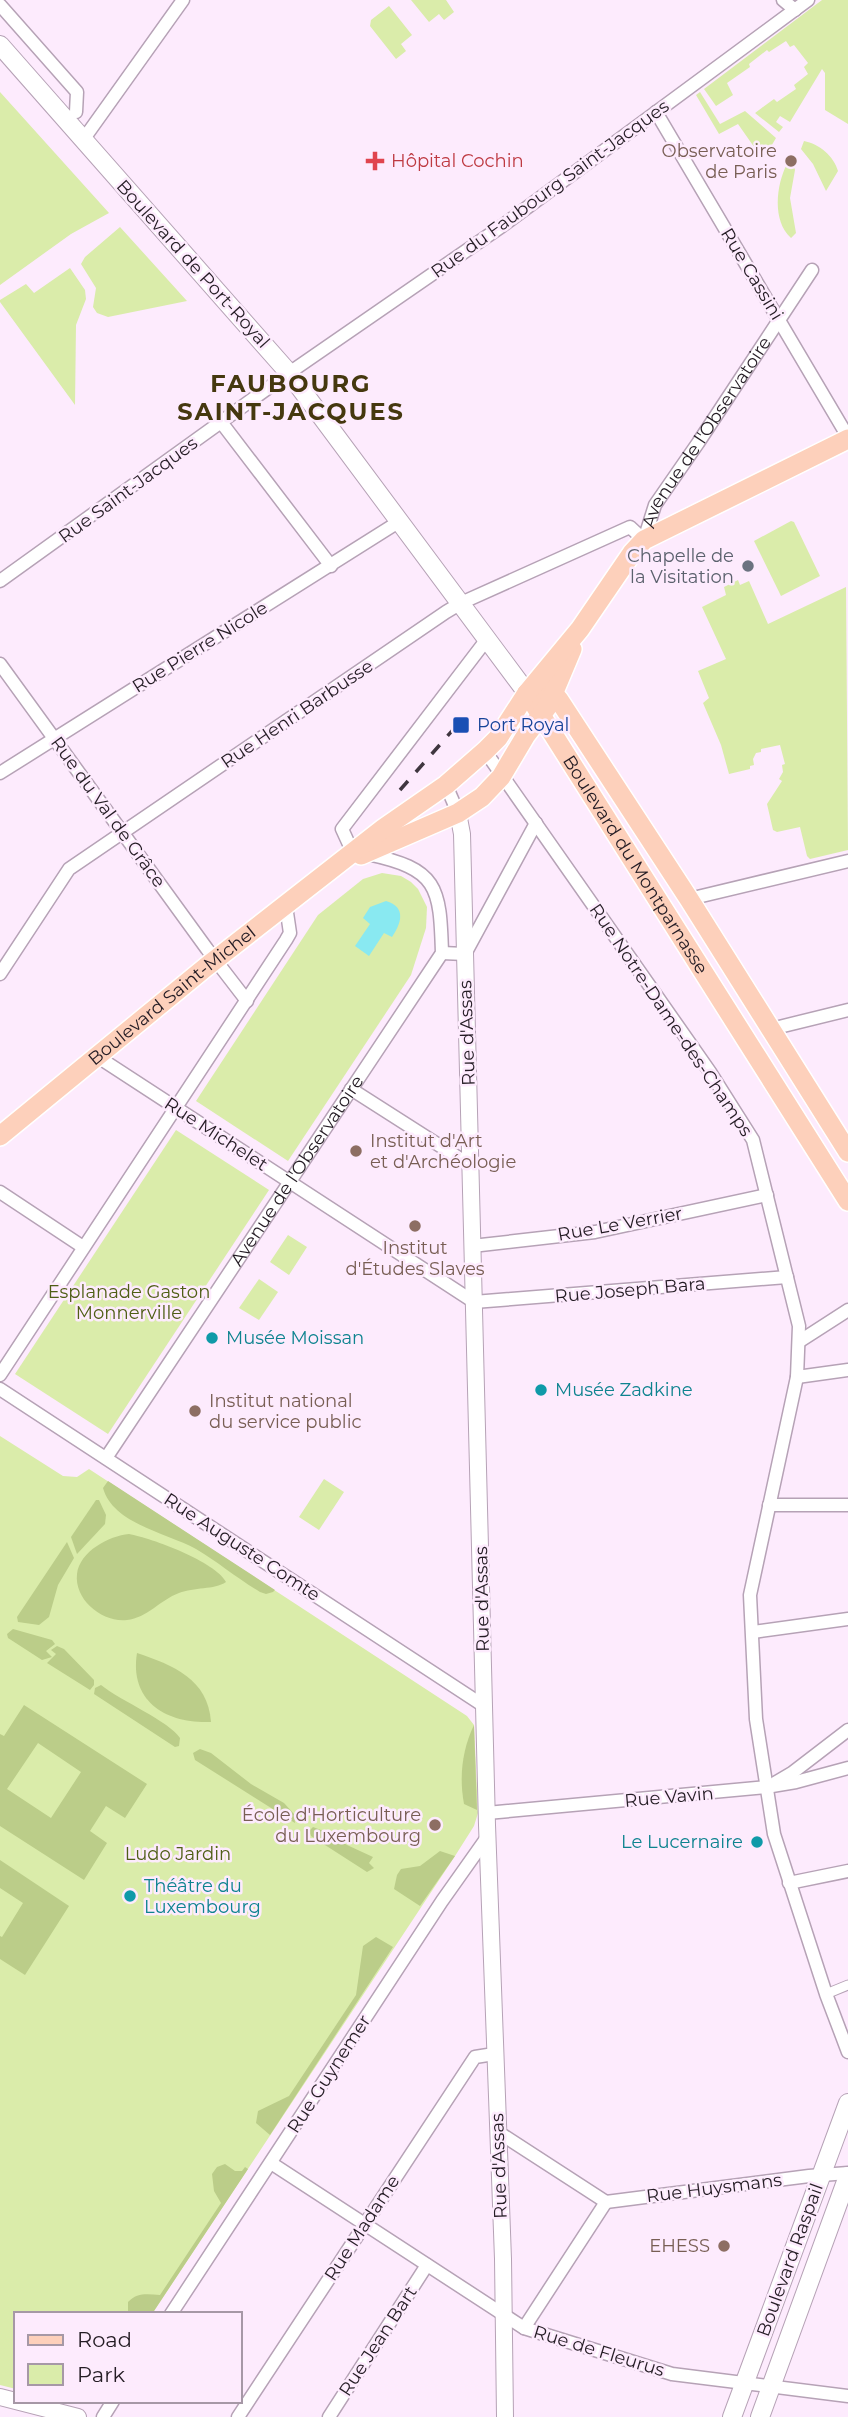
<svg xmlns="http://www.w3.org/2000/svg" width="848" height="2417" viewBox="0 0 848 2417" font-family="Montserrat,sans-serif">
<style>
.green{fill:#daecaa}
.forest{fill:#bbcd89;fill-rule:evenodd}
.water{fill:#89e9f1}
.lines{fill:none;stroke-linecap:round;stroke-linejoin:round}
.pedestrian-casing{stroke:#b6a2b6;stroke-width:11}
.minor-casing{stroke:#b6a2b6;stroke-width:15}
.tertiary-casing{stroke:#b6a2b6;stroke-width:18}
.secondary-casing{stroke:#b6a2b6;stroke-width:20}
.primary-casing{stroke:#fff;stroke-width:22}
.pedestrian{stroke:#fff;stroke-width:9}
.minor{stroke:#fff;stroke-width:12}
.tertiary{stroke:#fff;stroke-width:16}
.secondary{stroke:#fff;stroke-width:18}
.primary{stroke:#fdd0bb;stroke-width:19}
.rail{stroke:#3f363f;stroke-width:3.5;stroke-dasharray:12 12;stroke-linecap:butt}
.health-dot{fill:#e0444e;stroke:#fdebfd;stroke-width:2.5}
.education-dot{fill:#8d6e63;stroke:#fdebfd;stroke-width:2.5}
.worship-dot{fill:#6b7280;stroke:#fdebfd;stroke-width:2.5}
.transit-dot{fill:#1a4fb4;stroke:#fdebfd;stroke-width:2.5}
.culture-dot{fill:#0f9aa8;stroke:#fdebfd;stroke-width:2.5}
.labels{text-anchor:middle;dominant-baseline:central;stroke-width:5;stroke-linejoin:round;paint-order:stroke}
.education-label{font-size:18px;fill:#785e54;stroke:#fdebfd;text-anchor:end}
.health-label{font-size:18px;fill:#be3a42;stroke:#fdebfd;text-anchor:start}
.street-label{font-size:18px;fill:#241c24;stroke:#fdebfd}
.worship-label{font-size:18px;fill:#5b616d;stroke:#fdebfd;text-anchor:end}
.transit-label{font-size:18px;fill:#164399;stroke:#fdebfd;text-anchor:start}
.park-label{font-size:18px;fill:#4f5e15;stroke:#fdebfd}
.culture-label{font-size:18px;fill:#0d838f;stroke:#fdebfd;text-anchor:start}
.district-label{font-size:24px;font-weight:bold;letter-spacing:2px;fill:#45380f;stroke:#fdebfd}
</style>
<rect width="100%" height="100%" fill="#fdebfd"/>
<g class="green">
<polygon points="411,0 446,0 454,12 444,20 439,14 429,22"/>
<polygon points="822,0 848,0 848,124 825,110 825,73 822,69 790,122 780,116 776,122 783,127 779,132 755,113 774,99 777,102 796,89 794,85 808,74 804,67 808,63 794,45 790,47 786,41 769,52 767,50 749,64 750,67 727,83 733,95 716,106 704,89"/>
<polygon points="389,6 412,35 401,44 406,51 396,59 370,26 371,20"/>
<polygon points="0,92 109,213 71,234 0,285"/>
<polygon points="700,92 720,124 745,111 776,138 766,155 759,154 738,124 719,134 696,95"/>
<path d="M804,141C819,144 834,156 838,171L826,191L813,164L801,149Z"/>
<path d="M787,164L794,166L795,170L790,198L796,233L791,238C772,221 776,185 787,164Z"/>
<polygon points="120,227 187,301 108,317 97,313 93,307 96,288 81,264 85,257"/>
<polygon points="70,268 85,290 86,299 76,325 75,405 0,302 0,300 26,284 34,293"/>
<polygon points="791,521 794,522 820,576 781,596 754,541"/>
<polygon points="738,580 740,585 749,581 768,624 846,587 848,850 810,859 807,856 800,827 777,832 773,830 767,804 782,781 779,779 783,772 782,765 785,764 780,745 761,749 761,752 756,753 753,759 754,765 750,766 750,769 729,774 721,745 703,703 709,698 698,671 726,659 702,607 726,595 724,587"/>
<polygon points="382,873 401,876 411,882 418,889 427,907 426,928 411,975 288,1161 196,1101 318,915 363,879"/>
<polygon points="176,1130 269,1190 108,1434 15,1374"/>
<polygon points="288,1235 307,1247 289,1275 270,1262"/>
<polygon points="259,1279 278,1292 259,1320 239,1308"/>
<polygon points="0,1436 63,1476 77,1477 89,1469 467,1716 474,1725 478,1813 474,1826 455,1856 152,2314 16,2314 16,2389 0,2385"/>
<polygon points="324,1479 344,1492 319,1530 299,1517"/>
</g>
<g class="forest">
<path d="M108,1481L275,1590L273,1592L266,1594L260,1592C238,1579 218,1562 196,1549C167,1533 113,1524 103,1488Z"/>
<polygon points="96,1500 99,1500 106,1515 105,1524 77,1554 71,1537"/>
<path d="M129,1534C152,1538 216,1562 226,1582C214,1590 194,1587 179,1593C160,1600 147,1618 127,1620C103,1623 74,1600 77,1574C80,1551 109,1536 129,1534Z"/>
<polygon points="67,1542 74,1558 58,1585 49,1617 39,1625 18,1622 17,1617"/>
<polygon points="13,1629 52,1640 55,1644 46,1651 52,1657 42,1660 8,1638 7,1634"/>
<polygon points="57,1646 64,1649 94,1680 94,1685 90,1690 47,1663 56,1654 51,1650"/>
<path d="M137,1653C173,1665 208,1679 211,1722C167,1724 129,1702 137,1653Z"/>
<path d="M101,1685C121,1701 169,1721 180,1738L179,1746L175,1747L94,1694L95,1688Z"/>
<path d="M24,1705L147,1784L125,1818L106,1806L90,1831L107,1843L84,1880L0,1826V1734L4,1736ZM38,1743L81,1772L51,1818L7,1789Z"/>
<path d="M474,1725L477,1810L464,1804C459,1777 462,1750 474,1725Z"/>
<polygon points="200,1749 211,1753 251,1784 284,1803 294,1814 295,1823 195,1760 193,1753"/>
<polygon points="313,1827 326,1832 347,1845 373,1857 369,1863 374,1868 367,1872 311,1836 309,1831"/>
<polygon points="440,1851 455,1856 420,1906 394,1889 397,1875 401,1869 420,1866"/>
<polygon points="0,1860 69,1906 25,1975 0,1959 0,1936 2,1937 23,1903 0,1888"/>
<polygon points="376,1937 393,1947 270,2135 256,2123 258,2111 289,2096 356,1995 363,1946"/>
<path d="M225,2164L235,2171H242L245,2167L248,2169L152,2314H128V2302C137,2292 148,2294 160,2295L221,2203L214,2191L212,2174L217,2167Z"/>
</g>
<path class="water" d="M386,901C407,907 401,924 392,937L384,933L369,956L355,946L370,924L363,918L370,907Z"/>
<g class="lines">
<defs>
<polyline id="pedestrian" points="826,1994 848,1985"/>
<g id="minor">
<polyline points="783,0 795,10"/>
<polyline points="0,5 77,92 76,112"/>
<polyline points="656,112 848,437"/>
<polyline points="83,140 183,0"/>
<polyline points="221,422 331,566"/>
<polyline points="0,581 289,373 502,226 808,0"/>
<polyline points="0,664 207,949 247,1001"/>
<polyline points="485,751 710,1072 753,1140 799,1326 797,1377 750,1595 756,1719 774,1834 826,1994 848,2052"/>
<polyline points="0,773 400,521"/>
<polyline points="446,785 458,813"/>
<polyline points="353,853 342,829 487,639"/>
<polyline points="689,899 848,861"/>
<polyline points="442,953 465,954 536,823"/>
<path id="s1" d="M0,974L69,869L446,612L461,603L630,527L644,540L655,505L698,443L812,270"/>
<polyline points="771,1029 848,1010"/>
<polyline points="98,1057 474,1302 787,1277"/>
<polyline points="351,1089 470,1165"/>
<polyline points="0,1192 83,1247"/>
<polyline points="472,1246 595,1232 767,1195"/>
<polyline points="800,1341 848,1310"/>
<polyline points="0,1375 286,940 290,933 286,906"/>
<polyline points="797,1377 848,1370"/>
<polyline points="0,1389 484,1706"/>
<path id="s2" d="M106,1458L442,953C440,886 438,869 367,854"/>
<polyline points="769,1505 848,1505"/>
<polyline points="753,1632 848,1619"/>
<polyline points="775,1783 792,1773 848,1730"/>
<polyline points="487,1813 766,1787 796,1782 848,1768"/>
<polyline points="789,1883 848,1871"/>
<polyline points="498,2132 606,2202"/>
<polyline points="271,2163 524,2328 672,2374 848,2396"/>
<polyline points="606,2202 809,2176 848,2173"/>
<polyline points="171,2314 442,1901 488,1836"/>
<polyline points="524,2328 606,2202"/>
<polyline points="103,2417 113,2401"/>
<polyline points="238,2417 475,2057 494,2054"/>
<polyline points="329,2417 427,2265"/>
</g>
<g id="tertiary">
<polyline points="458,813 462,834 487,1825 503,2259 505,2417"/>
<polyline points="0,2397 78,2417"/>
</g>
<g id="secondary">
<polyline points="0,45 289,373 527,693"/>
<polyline points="732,2417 848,2103"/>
<polyline points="760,2417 848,2176"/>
</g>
<g id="primary">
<path id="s3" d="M527,693L848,1201"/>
<polyline points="527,693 540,687 553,693 559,700 689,899 848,1152"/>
<polyline points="361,855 458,813 482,797 501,777 526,735 548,706 572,649"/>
<path id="s4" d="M0,1136L206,967L384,828L446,785L485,751L498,738L527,693L580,629L632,553L644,540L848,439"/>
</g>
</defs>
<use href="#pedestrian" class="pedestrian-casing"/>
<use href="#minor" class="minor-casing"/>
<use href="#tertiary" class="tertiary-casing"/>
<use href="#secondary" class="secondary-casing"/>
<use href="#primary" class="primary-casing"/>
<use href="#pedestrian" class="pedestrian"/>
<use href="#minor" class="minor"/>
<use href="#tertiary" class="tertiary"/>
<use href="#secondary" class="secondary"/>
<use href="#primary" class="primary"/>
<polyline class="rail" points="400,790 459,723"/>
</g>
<path class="health-dot" d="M371.5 150.5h7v7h7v7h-7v7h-7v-7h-7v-7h7z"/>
<g class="education-dot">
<circle cx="791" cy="161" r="7"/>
<circle cx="356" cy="1151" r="7"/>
<circle cx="415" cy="1226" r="7"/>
<circle cx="195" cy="1411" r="7"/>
<circle cx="435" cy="1825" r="7"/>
<circle cx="724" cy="2246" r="7"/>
</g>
<circle class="worship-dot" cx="748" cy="566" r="7"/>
<rect class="transit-dot" x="452" y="716" width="18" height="18" rx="3.5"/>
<g class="culture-dot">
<circle cx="212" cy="1338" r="7"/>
<circle cx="541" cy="1390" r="7"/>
<circle cx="757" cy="1842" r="7"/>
<circle cx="130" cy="1896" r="7"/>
</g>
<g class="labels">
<g class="education-label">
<text x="777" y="151">Observatoire<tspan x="777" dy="21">de Paris</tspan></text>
<text x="370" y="1141" text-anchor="start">Institut d'Art<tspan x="370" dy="21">et d'Archéologie</tspan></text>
<text x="415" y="1248" text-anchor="middle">Institut<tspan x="415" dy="21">d'Études Slaves</tspan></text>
<text x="209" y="1401" text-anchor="start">Institut national<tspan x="209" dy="21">du service public</tspan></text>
<text x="421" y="1815">École d'Horticulture<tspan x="421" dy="21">du Luxembourg</tspan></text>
<text x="710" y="2246">EHESS</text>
</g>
<g class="health-label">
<text x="391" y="161">Hôpital Cochin</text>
</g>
<g class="street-label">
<text transform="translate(550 189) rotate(-36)">Rue du Faubourg Saint-Jacques</text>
<text transform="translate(193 264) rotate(48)">Boulevard de Port-Royal</text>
<text transform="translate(752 274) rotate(59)">Rue Cassini</text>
<text stroke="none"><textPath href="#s1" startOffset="929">Avenue de l'Observatoire</textPath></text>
<text transform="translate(128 490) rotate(-36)">Rue Saint-Jacques</text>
<text transform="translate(200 647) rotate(-32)">Rue Pierre Nicole</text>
<text transform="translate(297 714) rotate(-34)">Rue Henri Barbusse</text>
<text transform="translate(108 812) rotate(54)">Rue du Val de Grâce</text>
<text stroke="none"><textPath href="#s3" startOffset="203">Boulevard du Montparnasse</textPath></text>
<text stroke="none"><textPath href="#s4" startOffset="222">Boulevard Saint-Michel</textPath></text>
<text transform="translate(671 1020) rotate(56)">Rue Notre-Dame-des-Champs</text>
<text transform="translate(467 1033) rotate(-92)">Rue d'Assas</text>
<text transform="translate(216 1134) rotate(33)">Rue Michelet</text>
<text stroke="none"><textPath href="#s2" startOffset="345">Avenue de l'Observatoire</textPath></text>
<text transform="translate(620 1224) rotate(-10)">Rue Le Verrier</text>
<text transform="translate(630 1290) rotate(-5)">Rue Joseph Bara</text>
<text transform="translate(242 1547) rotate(33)">Rue Auguste Comte</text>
<text transform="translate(482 1599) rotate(-91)">Rue d'Assas</text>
<text transform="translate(669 1797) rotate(-5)">Rue Vavin</text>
<text transform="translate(329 2074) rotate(-57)">Rue Guynemer</text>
<text transform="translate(499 2166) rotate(-92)">Rue d'Assas</text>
<text transform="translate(714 2188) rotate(-7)">Rue Huysmans</text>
<text transform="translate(362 2228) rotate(-57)">Rue Madame</text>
<text transform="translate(790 2260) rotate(-70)">Boulevard Raspail</text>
<text transform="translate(378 2341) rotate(-57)">Rue Jean Bart</text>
<text transform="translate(599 2351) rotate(17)">Rue de Fleurus</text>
</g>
<g class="worship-label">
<text x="734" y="556">Chapelle de<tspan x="734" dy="21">la Visitation</tspan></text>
</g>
<g class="transit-label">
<text x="477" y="725">Port Royal</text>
</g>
<g class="park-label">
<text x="129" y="1292">Esplanade Gaston<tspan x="129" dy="21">Monnerville</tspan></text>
<text x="178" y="1854">Ludo Jardin</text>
</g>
<g class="culture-label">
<text x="226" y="1338">Musée Moissan</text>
<text x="555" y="1390">Musée Zadkine</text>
<text x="743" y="1842" text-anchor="end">Le Lucernaire</text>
<text x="144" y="1886">Théâtre du<tspan x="144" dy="21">Luxembourg</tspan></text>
</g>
<g class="district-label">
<text x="291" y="383">FAUBOURG<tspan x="291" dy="28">SAINT-JACQUES</tspan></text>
</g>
</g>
<rect x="14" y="2312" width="228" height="91" fill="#fdebfd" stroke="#a698a6" stroke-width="2"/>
<rect x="28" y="2335" width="35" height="10" fill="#fdd0bb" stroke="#a698a6" stroke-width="2"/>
<text x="77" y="2347" font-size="21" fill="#241c24">Road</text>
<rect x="28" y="2364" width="35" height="21" fill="#daecaa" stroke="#a698a6" stroke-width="2"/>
<text x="77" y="2382" font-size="21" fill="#241c24">Park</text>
</svg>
